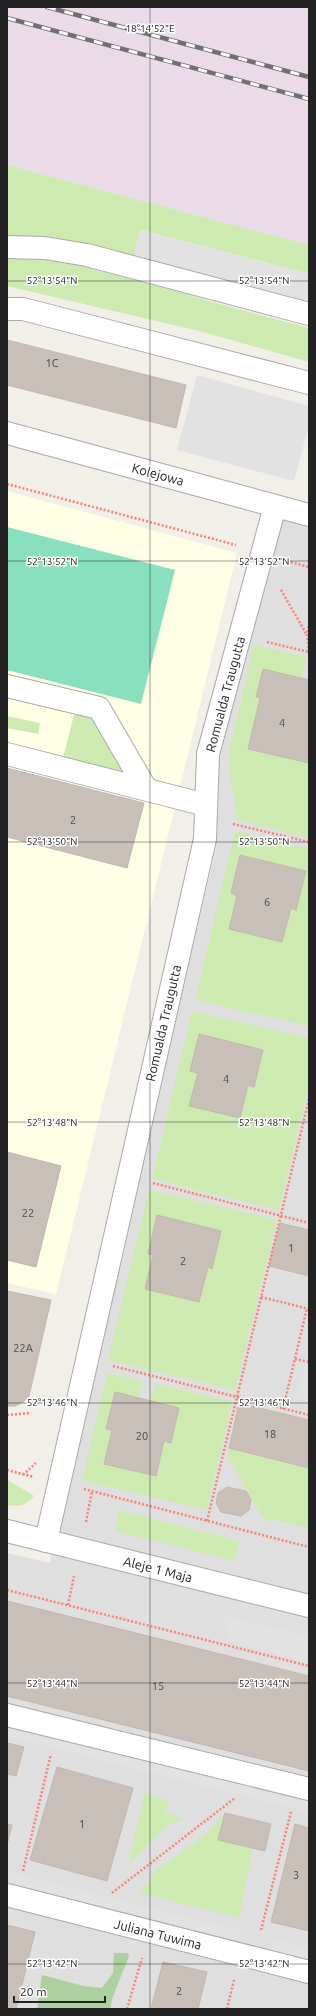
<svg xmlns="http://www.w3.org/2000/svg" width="316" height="2016" viewBox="0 0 316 2016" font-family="Ubuntu,sans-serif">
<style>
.residential{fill:#e0dfdf}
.industrial{fill:#ebdbe8}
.education{fill:#ffffe5}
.grass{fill:#cdebb0}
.forest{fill:#add19e}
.pitch{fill:#88e0be}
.parking{fill:#e2e2e2}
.building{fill:#c7bfb8;stroke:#c4b6ab}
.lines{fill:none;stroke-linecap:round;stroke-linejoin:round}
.minor-casing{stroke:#a9a9a9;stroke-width:24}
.path{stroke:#fa8072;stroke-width:2.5;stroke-dasharray:2 2;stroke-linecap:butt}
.minor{stroke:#fff;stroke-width:22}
.rail-casing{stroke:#707070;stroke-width:4.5}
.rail{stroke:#fff;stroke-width:3;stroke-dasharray:9;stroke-linecap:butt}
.ticks{fill:none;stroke:#222;stroke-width:1;stroke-opacity:0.45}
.labels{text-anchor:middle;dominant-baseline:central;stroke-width:3;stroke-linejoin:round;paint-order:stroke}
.number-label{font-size:11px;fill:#4b4948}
.street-label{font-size:13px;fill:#222;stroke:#fff}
.ticks-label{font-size:10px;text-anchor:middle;fill:#222;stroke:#fff;stroke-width:3;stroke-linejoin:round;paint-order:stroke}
</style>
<rect width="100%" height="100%" fill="#f2efe9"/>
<polygon class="residential" points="275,517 309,526 309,2009 7,2009 7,1553 50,1563 62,1496 216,849 216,753"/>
<polygon class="industrial" points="7,7 309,7 309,245 7,165"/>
<polygon class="education" points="7,491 237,553 56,1294 7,1283"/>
<g class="grass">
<polygon points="7,165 309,245 309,274 141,230 133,257 7,239"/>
<polygon points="7,259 35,259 80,262 107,267 212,302 309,328 309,362 199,331 7,286"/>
<polygon points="254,645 306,657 301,678 263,669 256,697 260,698 248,748 309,763 309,838 237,820 229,767 229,751"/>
<polygon points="75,711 94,715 124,769 122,771 63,758"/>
<polygon points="7,716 40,723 38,734 7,728"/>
<polygon points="235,831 309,849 309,1026 195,1000"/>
<polygon points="192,1011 309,1038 309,1084 279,1210 152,1179"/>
<polygon points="149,1190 277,1220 235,1390 108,1360"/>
<polygon points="107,1373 142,1381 138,1398 115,1393 106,1429 171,1443 179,1408 151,1401 155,1384 232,1402 207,1510 82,1481"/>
<polygon points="229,1448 309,1468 309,1528 275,1520 267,1522 258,1510 228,1457"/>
<path d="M7,1480H8L34,1496C25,1506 20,1507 7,1505Z"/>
<polygon points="119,1510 239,1541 235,1561 115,1531"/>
<polygon points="145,1792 169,1801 165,1812 185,1819 168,1825 128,1865"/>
<polygon points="225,1813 218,1840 253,1848 239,1918 140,1893 156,1870 205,1835"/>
</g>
<polygon class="forest" points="114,1953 128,1953 129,1956 112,1999 110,2009 37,2009 42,1975 84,1986 102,1988 113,1973"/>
<polygon class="pitch" points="7,527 175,570 141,704 7,670"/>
<g class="parking">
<polygon points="140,230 309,274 309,303 133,257"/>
<polygon points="197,375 309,406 309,425 294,481 177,450"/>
<polygon points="309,1347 309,1402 296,1399"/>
<polygon points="222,1616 309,1636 309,1662 231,1642"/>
<polygon points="7,1719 309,1794 309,1812 7,1736"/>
<polygon points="7,1872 242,1931 229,1950 7,1894"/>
<polygon points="274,1940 309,1949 309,1970 260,1958"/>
</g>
<g class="building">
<polygon points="7,340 186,385 176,428 7,385"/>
<polygon points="263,669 309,680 309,763 248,749 260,698 256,697"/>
<polygon points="7,768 144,803 127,868 7,837"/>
<polygon points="240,855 306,871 296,910 291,908 282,942 229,929 237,896 231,893"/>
<polygon points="199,1034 263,1050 254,1087 248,1085 240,1118 189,1106 198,1073 190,1071"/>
<polygon points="7,1152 61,1166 36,1267 7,1260"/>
<polygon points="157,1215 221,1231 212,1269 208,1267 199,1302 145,1289 153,1255 148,1254"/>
<polygon points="280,1223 309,1230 309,1276 269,1266"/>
<polygon points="7,1291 51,1300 29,1396 23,1402 15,1406 7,1406"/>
<polygon points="115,1392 179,1408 171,1443 164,1441 156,1476 104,1464 112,1430 106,1429"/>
<polygon points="239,1403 309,1420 309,1468 229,1448"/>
<polygon points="227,1487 246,1491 251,1500 249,1510 241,1516 221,1512 216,1503 218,1493"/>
<polygon points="7,1601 309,1676 309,1771 7,1696"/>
<polygon points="7,1743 24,1747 16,1776 7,1774"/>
<polygon points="57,1767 133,1788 107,1881 30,1860"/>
<polygon points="225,1813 271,1824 265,1851 218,1840"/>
<polygon points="7,1824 12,1825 7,1845"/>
<polygon points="295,1824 309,1828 309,1931 271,1922"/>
<polygon points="7,1925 35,1932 16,2009 7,2009"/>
<polygon points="163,1962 207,1972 198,2009 151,2009"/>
</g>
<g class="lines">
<defs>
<g id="minor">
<polyline points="7,247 45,248 87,255 309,314"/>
<polyline points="7,309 23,309 309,383"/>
<polyline points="7,433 309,515"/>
<polyline points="7,686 99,708 146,789"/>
<polyline points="7,754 206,805"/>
<polyline points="7,1531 309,1606"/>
<polyline points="46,1541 205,839 208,754 275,506"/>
<polyline points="7,1715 309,1789"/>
<polyline points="7,1895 309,1972"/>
</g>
</defs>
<use href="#minor" class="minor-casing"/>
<g class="path">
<polyline points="7,484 236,545"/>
<polyline points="287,561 309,567"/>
<polyline points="281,590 307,635"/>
<polyline points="267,642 309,652"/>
<polyline points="309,652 307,635 309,624"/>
<polyline points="233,824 309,842"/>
<polyline points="153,1183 309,1223"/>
<polyline points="261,1297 309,1309"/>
<polyline points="295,1359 309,1362"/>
<polyline points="113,1366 309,1415"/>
<polyline points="283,1409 307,1308"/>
<polyline points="7,1415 31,1413"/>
<polyline points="7,1470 34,1477"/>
<polyline points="23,1475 36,1463"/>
<polyline points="84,1489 309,1547"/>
<polyline points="207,1521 309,1099"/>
<polyline points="86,1522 92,1491"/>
<polyline points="7,1590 309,1666"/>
<polyline points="68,1605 74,1576"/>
<polyline points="23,1871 51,1754"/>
<polyline points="112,1893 235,1798"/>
<polyline points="261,1930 291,1812"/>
<polyline points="127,2009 142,1958"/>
<polyline points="227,2009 234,1980"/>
</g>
<use href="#minor" class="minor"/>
<defs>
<g id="rail">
<polyline points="47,7 309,77"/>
<polyline points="7,18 309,99"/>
</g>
</defs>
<use href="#rail" class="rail-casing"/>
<use href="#rail" class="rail"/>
</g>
<path class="ticks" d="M150,7V2009M7,281H309M7,561H309M7,842H309M7,1122H309M7,1403H309M7,1683H309M7,1964H309"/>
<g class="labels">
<g class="number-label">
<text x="52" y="363">1C</text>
<text x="282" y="723">4</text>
<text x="73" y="820">2</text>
<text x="267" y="902">6</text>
<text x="226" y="1079">4</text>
<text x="28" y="1213">22</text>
<text x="291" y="1248">1</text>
<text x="183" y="1261">2</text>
<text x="23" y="1348">22A</text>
<text x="270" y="1434">18</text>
<text x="142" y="1436">20</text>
<text x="158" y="1686">15</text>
<text x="82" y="1824">1</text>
<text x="296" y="1875">3</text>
<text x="179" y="1991">2</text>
</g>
<g class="street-label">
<text transform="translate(158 474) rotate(15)">Kolejowa</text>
<text transform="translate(225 694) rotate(-75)">Romualda Traugutta</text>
<text transform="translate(163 1023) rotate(-77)">Romualda Traugutta</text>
<text transform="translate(158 1569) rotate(14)">Aleje 1 Maja</text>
<text transform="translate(158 1934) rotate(14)">Juliana Tuwima</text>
</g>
</g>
<g class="ticks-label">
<text x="150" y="32">18°14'52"E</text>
<text x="52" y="284">52°13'54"N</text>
<text x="264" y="284">52°13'54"N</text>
<text x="52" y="565">52°13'52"N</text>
<text x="264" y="565">52°13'52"N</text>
<text x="52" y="845">52°13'50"N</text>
<text x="264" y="845">52°13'50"N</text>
<text x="52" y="1126">52°13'48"N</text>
<text x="264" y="1126">52°13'48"N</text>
<text x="52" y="1406">52°13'46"N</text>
<text x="264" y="1406">52°13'46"N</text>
<text x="52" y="1687">52°13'44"N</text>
<text x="264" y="1687">52°13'44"N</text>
<text x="52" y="1967">52°13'42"N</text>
<text x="264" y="1967">52°13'42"N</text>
</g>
<rect width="316" height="2016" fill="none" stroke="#222222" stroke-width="16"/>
<path d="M14 1996v6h91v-6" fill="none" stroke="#222222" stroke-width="2"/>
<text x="20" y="1996" font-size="12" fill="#222222" stroke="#ffffff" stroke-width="3" paint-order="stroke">20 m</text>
</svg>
